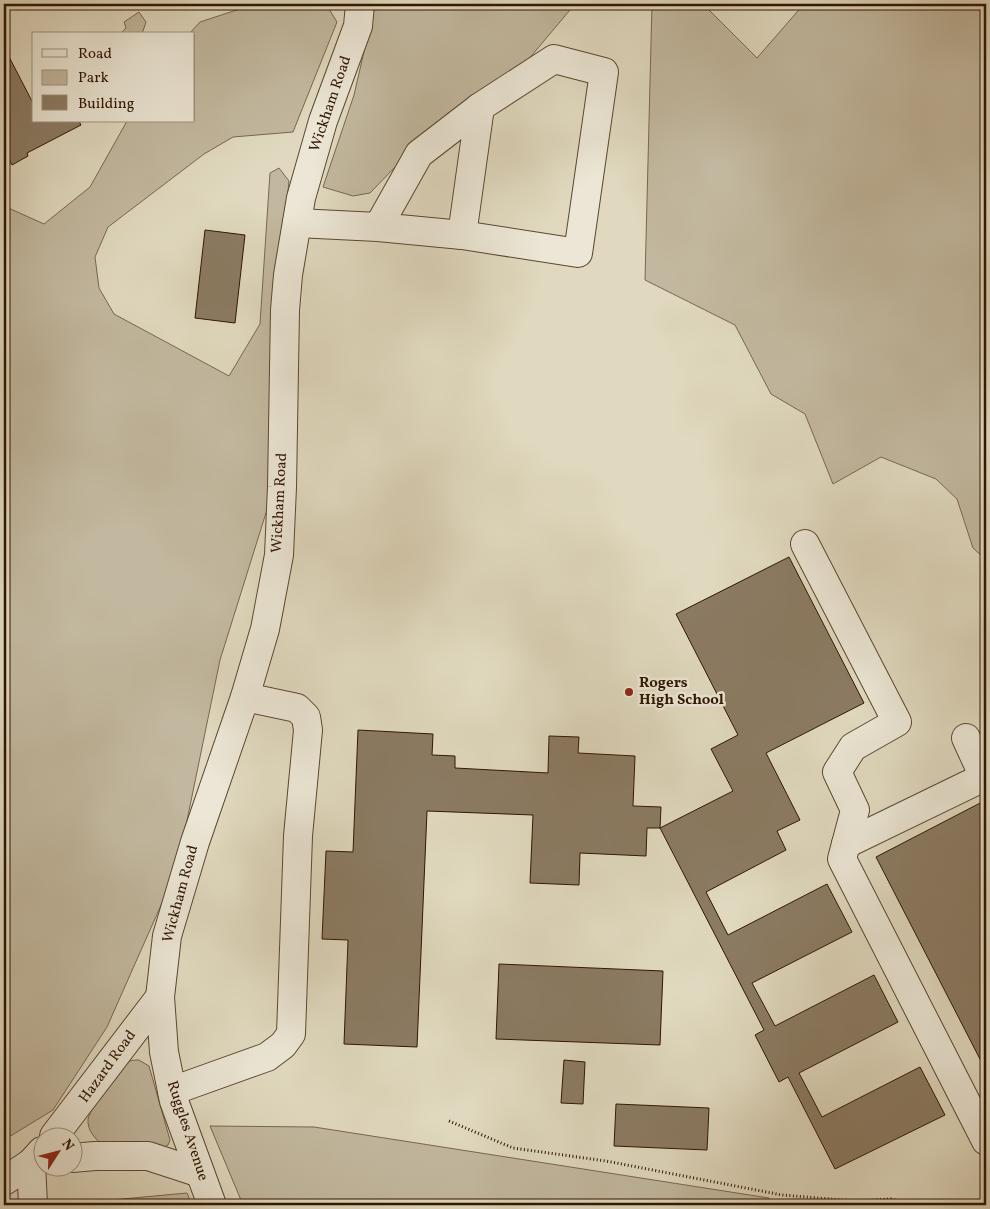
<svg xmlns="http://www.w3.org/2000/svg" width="990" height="1209" viewBox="0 0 990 1209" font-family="Vollkorn,serif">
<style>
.green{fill:#c2b89f;stroke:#786750}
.building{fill:#8b7b63;stroke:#2f1600}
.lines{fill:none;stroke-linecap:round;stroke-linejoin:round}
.minor-casing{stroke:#5b4730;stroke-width:30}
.path{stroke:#2f1600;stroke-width:3;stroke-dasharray:1 2.5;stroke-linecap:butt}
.minor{stroke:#ebe6d5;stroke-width:28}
.poi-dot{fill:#8f2418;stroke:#ebe6d5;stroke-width:2}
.labels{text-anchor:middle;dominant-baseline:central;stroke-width:5;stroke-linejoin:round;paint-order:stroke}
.street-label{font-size:15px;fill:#2f1600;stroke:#ebe6d5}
.poi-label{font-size:15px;font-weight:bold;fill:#2f1600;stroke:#ebe6d5;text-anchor:start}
</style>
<rect width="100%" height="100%" fill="#e0d9bf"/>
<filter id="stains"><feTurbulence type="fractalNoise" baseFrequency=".004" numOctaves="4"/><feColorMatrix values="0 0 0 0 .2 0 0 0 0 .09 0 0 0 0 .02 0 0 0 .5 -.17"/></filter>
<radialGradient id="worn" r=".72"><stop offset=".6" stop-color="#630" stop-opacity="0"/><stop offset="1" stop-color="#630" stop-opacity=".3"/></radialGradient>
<g class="green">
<polygon points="255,4 326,4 337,22 293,132 233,137 204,154 108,227 95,257 99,288 114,314 229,376 260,324 270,173 279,168 289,181 271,357 270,500 220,660 177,869 107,1027 53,1110 4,1140 4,206 44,224 90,187 127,121 194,121 194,34 189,34 200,22"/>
<polygon points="375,4 575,4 522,67 424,137 370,193 353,196 323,187 354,95"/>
<polygon points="652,4 703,4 757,58 804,4 986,4 986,560 973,548 957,499 936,479 881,457 833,484 805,414 771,394 735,325 645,280"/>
<polygon points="139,12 146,22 142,34 120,34 126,28 124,22"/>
<path d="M139,1060L149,1066L170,1140L168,1145L162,1148L103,1145C95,1139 87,1130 88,1119C90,1109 118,1067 128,1062C131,1060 135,1060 139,1060Z"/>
<polygon points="210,1126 314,1127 769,1198 764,1205 243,1205"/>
<polygon points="187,1193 192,1205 77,1205 79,1203"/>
</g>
<g class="building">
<polygon points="6,51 34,105 34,121 79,121 81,125 27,153 28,156 12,165 4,149 4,145 9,142 6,136 4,137 4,52"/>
<polygon points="205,230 245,235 235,323 195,318"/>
<polygon points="789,557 864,703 766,753 800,820 777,831 786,850 706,892 728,935 827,884 852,932 752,983 775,1026 874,975 898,1022 799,1073 822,1117 920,1067 945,1115 835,1169 788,1077 779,1082 755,1035 764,1030 660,828 733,791 711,749 738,735 676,614"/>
<polygon points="358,730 433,734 432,755 455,756 455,768 548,773 549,736 579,737 578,753 635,756 633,806 661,807 660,828 647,828 646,856 580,853 579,885 530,883 533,815 427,811 417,1047 344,1044 348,940 322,939 326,851 353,852"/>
<polygon points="986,800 986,1058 981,1061 876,857"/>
<polygon points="499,964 663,971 660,1045 496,1039"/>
<polygon points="564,1060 585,1062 583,1104 561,1103"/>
<polygon points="616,1104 709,1108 707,1150 614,1146"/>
</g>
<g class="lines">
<defs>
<g id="minor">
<polyline points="297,223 378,227 419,154 480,107 554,59 604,72 578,253 462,235 378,227"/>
<polyline points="462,235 480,107"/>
<polyline points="805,544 897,722 853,747 837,772 855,810 842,859 986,1141"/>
<polyline points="846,844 984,777 966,738"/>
<polyline points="172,1091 267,1057 283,1045 291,1034 298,836 308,730 306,717 297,708 245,697"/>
<polyline points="54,1136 160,997"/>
<polyline points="72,1158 95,1156 148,1156 200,1173"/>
<polyline points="31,1163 33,1205"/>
<polyline points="4,1181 31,1163 42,1151"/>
<polyline points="212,1205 174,1101 164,1052 160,997 167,936 195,842 245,697 265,629 279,555 282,487 285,310 288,275 301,198 323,121 358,26 360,4"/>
</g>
</defs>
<use href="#minor" class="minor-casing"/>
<polyline class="path" points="449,1121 513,1148 606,1161 782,1195 855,1201 891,1199 919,1205"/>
<use href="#minor" class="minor"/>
</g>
<circle class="poi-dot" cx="629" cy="692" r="5"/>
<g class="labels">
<g class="street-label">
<text transform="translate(331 104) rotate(-71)">Wickham Road</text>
<text transform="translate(280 503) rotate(-87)">Wickham Road</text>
<text transform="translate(181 894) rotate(-75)">Wickham Road</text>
<text transform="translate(108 1067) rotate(-54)">Hazard Road</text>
<text transform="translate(187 1131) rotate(72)">Ruggles Avenue</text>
</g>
<g class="poi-label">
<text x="639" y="683">Rogers<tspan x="639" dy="17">High School</tspan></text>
</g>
</g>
<rect width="990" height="1209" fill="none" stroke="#e0d9bf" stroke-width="20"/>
<rect x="5" y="5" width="980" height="1199" fill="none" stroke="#2f1600" stroke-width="2.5"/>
<rect x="10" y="10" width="970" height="1189" fill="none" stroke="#2f1600"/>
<rect x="32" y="32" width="162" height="90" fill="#ebe6d5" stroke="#a09380"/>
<rect x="42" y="49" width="25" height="8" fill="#ebe6d5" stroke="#a09380"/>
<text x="78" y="58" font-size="15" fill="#2f1600">Road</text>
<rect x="42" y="70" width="25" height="15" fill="#c2b89f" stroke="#a09380"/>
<text x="78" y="82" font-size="15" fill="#2f1600">Park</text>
<rect x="42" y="95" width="25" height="15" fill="#8b7b63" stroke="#a09380"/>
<text x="78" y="108" font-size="15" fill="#2f1600">Building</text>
<g transform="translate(58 1152) rotate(54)"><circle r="24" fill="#ebe6d5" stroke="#a09380"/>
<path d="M0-4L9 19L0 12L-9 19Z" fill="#8f2418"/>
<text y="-8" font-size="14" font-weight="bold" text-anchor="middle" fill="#2f1600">N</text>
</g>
<rect width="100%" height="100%" filter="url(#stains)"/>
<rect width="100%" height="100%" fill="url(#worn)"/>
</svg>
